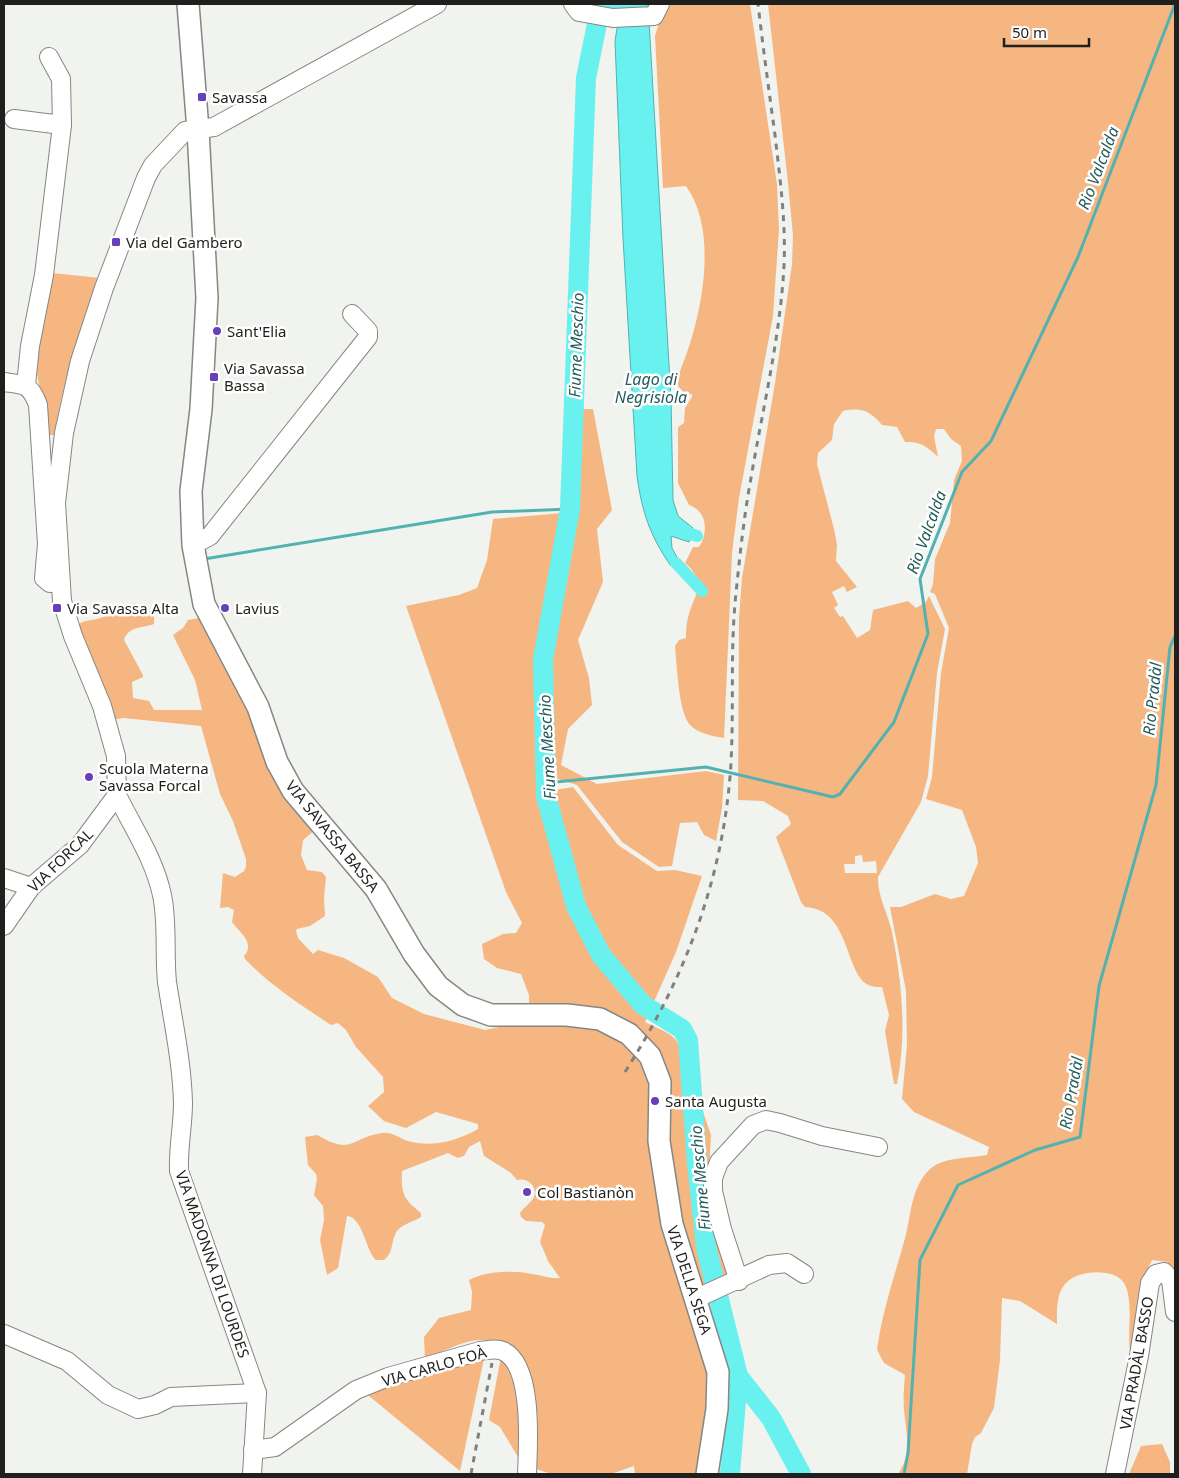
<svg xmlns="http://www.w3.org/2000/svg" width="1179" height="1478" viewBox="0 0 1179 1478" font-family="'Noto Sans',sans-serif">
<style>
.green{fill:#f6b681;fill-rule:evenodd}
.water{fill:#69f1ef;stroke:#53b2b0}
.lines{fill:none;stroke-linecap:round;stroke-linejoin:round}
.stream{stroke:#53b2b0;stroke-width:3}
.canal{stroke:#69f1ef;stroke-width:12}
.river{stroke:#69f1ef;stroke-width:20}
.minor-casing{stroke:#858783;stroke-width:20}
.major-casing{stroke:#858783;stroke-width:24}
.minor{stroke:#fff;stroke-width:18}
.major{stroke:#fff;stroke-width:21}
.rail{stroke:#80817e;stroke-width:3;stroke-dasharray:6 6;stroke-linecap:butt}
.poi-dot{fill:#673fb8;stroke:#fff;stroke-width:2}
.labels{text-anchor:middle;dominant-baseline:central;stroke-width:5;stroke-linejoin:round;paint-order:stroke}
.poi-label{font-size:15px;fill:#1f1f1e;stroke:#fff;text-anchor:start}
.street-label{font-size:15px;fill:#1f1f1e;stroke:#fff}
.water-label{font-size:16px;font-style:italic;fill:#235c5b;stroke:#fff}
</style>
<rect width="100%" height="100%" fill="#f1f3ee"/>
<g class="green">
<path d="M665,4H750L777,184L779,230L773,316L739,498L732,553L724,738C713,736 700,734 691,726C678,714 677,664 675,646L679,640L686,638C686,632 686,625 688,618C693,595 709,584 685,563L693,547H699C709,532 707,511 689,505L678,483V427L684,423L685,408L692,397V394L686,395L678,386L677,378C700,327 721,234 686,186L663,188L655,36Z"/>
<path d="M768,4H1175V1311L1166,1273L1168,1262L1152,1260L1144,1277L1130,1351C1127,1332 1134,1300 1124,1283C1114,1267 1076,1270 1065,1284C1056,1295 1057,1310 1057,1324L1020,1301L1002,1298L1000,1360L994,1408L981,1433L975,1437L972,1444L967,1474H898C913,1452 906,1434 904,1410C903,1399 904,1387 905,1375L884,1363L877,1350C882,1312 894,1278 904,1242C911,1219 910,1189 929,1170C942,1157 970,1158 987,1155L989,1147L914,1112L902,1099L907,1045L906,991L890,907H901L935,894L951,899L964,896L978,863L976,847L962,810L926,799L932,777L941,673L949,628L935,594L930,592L933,584L935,559L950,523L954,480L962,461L961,446L951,439L944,429H936L934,436L938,457C928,447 920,441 905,442L897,427L882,425C870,411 862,407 843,411L834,424L832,440L818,453L817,464L834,529L837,545L836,561L857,587L847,592L844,586L832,592L838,605L834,608L840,617L843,616L857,638L870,630L873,610L908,601L916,608L926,602L929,596L945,629L937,673L928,776L921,802L878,877C877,895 888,914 892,932C902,982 907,1034 897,1084H894L885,1031L889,1015L882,987C879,987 874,987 871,986C844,978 852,909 805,907L801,902L776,837L791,824L788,816L763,801L738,800L739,618L742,578L775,383L792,264L793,235L788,183ZM862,855L863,862L876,861L877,873H845L844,864H855V856Z"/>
<path d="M52,273L101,278C83,328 61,381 55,435H48L35,362Z"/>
<polygon points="583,409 593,409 612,510 597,529 603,582 578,640 589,678 592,705 568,729 561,765 597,784 706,771 724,775 722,808 716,841 704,835 697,822 680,823 672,866 659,867 622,842 577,785 552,777 549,661 575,512"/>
<path d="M563,513L535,662L539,784L540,804L571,914L590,947L602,936L581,901L555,790L573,787L618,845L657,871L675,870L702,876L676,952L645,1022C654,1027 668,1031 675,1039C688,1055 683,1083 683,1101L699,1100L711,1135L709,1170L719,1192L742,1274L691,1298L712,1361L707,1474H635L634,1466L611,1474H552L536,1469C540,1425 544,1338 479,1340C461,1341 441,1353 425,1359L424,1337L439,1318L471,1310L472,1292L469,1280C486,1271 513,1270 532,1274C542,1275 550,1279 560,1278L548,1261L540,1242L545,1225L542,1222L526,1221L521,1217L520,1213C524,1207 531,1203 534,1197C538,1186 527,1177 517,1180L511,1173L484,1156L480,1141L469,1147L464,1156L458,1158L448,1153L402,1171C401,1193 403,1199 421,1213V1217C413,1222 398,1225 395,1235C391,1244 393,1253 384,1260H376C366,1252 363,1217 347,1216L338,1268L327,1275L320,1240L324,1220L323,1206L314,1195L317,1179L316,1174L308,1165L305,1137L317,1135C354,1156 349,1138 382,1133C392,1131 399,1138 408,1141C431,1148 457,1141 478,1129V1124L436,1112L406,1128L384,1121L368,1106L384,1092L383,1077L356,1047L346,1030L338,1023L331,1025C301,1005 270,985 245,959L244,956C256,943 239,932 232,922L234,910L228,907L220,908L223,873L235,877L244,871L246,867V859L233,821L220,794L201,726L124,718L110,720L75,628C83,618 92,622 103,617C113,613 122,607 132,604L136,603L145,611H154V624C143,628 128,626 124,640L143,675V677L132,682L133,698L149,701L154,710H202L195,680L173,635L183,628L188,620L199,618L231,672L315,830L303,840L301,855L307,870L322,872L326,877L324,898L325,916L310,926L297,929L296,931L298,938L313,954L318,950L344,958L378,977L392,998L424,1014L485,1030L513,1024L529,1015V995L521,974L497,968L484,959L482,944L503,934L516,933L522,923L506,892L406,606L459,595L477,588L487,560L493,519Z"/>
<polygon points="485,1354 460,1471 363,1391"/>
<polygon points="501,1357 518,1380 521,1462 500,1427 489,1420"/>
<polygon points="1162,1444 1170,1462 1170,1474 1129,1474 1141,1446"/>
</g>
<path class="water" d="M588,4H648L671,399L673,500L678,516L693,528L689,542L671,536L672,548L679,561L671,566C650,536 642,512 637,476L623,238L615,41L619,16L587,10Z"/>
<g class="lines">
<g class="stream">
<polyline points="204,559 492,512 570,509"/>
<polyline points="546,783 706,767 833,797 840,794 894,722 928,634 920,579 962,472 991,441 1078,257 1175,4"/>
<polyline points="904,1474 908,1453 920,1260 958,1185 1035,1150 1080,1137 1099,986 1156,785 1170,647 1175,636"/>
</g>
<g class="canal">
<polyline points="691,534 697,536"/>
<polyline points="676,563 702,591"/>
</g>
<g class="river">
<polyline points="601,4 586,78 570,509 543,660 546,796 576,906 601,955 643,1005 682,1029 688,1040 697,1163 706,1247 738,1376 771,1418 801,1474"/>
<polyline points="730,1474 738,1376"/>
</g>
<defs>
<g id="minor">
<polyline points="573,4 579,12 613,18 654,16 660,4"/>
<polyline points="14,119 62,125"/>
<path d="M4,382C24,385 30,383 38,405L47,544L44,578L50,583L60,582"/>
<polyline points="26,385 30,346 44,275 62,125 61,79 49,57"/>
<polyline points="193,545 210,536 368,337 368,331 352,314"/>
<path d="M117,795C133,828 154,858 162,895C168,924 164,953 167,982C173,1022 182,1062 183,1103C183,1126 178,1147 179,1171L257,1393L252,1474"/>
<polyline points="4,878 31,887"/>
<polyline points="4,926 31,887 80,845 117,795 116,756 102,706 73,636 62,601 56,503 64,433 80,361 104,288 146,178 153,165 185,131 214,127 437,4"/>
<polyline points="739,1281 722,1229 713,1191 713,1178 719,1162 753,1125 766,1120 780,1123 822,1136 878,1147"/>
<polyline points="695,1299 769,1265 787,1263 804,1274"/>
<polyline points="4,1334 67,1361 108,1395 138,1409 155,1405 171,1397 257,1393"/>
<path d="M253,1450L275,1447L356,1390L388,1377L480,1351C488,1350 496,1348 503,1351C534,1365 528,1446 527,1474"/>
<polyline points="1115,1474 1139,1356 1150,1283 1156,1274 1164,1272 1171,1280 1175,1312"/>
</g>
<polyline id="major" points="188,4 198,130 207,298 201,409 191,491 193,545 204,604 258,707 277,762 293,791 376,889 414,954 438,986 463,1005 491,1015 567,1015 600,1019 629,1034 650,1056 660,1082 659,1141 672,1224 718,1372 717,1409 707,1474"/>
</defs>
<use href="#minor" class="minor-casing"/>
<use href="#major" class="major-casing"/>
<use href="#minor" class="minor"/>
<use href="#major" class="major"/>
<g class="rail">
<path d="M625,1072C686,976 724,877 731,763C734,706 730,649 736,593C740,554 744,516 751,478C763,407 780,338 784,266C786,222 780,179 775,135C769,91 763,47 758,4"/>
<polyline points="471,1474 492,1363"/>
</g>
</g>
<g class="poi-dot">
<rect x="197" y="92" width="10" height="10" rx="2.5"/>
<rect x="111" y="237" width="10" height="10" rx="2.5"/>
<circle cx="217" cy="331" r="5"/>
<rect x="209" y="372" width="10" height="10" rx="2.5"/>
<rect x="52" y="603" width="10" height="10" rx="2.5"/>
<circle cx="225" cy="608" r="5"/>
<circle cx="89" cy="777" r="5"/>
<circle cx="655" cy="1101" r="5"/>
<circle cx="527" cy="1192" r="5"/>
</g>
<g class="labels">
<g class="poi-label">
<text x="212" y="97">Savassa</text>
<text x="126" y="242">Via del Gambero</text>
<text x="227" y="331">Sant'Elia</text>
<text x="224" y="368">Via Savassa<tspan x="224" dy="17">Bassa</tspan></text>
<text x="67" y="608">Via Savassa Alta</text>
<text x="235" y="608">Lavius</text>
<text x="99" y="768">Scuola Materna<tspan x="99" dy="17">Savassa Forcal</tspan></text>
<text x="665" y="1101">Santa Augusta</text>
<text x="537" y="1192">Col Bastianòn</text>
</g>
<g class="street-label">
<text transform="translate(333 836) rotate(51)">VIA SAVASSA BASSA</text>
<text transform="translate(60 860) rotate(-44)">VIA FORCAL</text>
<text transform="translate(213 1264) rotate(71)">VIA MADONNA DI LOURDES</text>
<text transform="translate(690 1280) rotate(72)">VIA DELLA SEGA</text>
<text transform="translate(1136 1363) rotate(-80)">VIA PRADÀL BASSO</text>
<text transform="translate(434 1366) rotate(-16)">VIA CARLO FOÀ</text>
</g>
<g class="water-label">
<text transform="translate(1098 168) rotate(-69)">Rio Valcalda</text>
<text transform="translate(576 345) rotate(-88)">Fiume Meschio</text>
<text x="651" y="379">Lago di<tspan x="651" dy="18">Negrisiola</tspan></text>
<text transform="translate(926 532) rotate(-70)">Rio Valcalda</text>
<text transform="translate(1152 699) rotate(-84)">Rio Pradàl</text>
<text transform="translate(547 747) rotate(-93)">Fiume Meschio</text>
<text transform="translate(1071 1093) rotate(-80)">Rio Pradàl</text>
<text transform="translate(700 1178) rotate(-95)">Fiume Meschio</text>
</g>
</g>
<rect width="1179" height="1478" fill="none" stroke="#1f1f1e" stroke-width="10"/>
<path d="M1004 38v8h85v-8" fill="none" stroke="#1f1f1e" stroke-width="2.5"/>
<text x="1012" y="38" font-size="15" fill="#1f1f1e" stroke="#ffffff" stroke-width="4" paint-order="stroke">50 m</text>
</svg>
